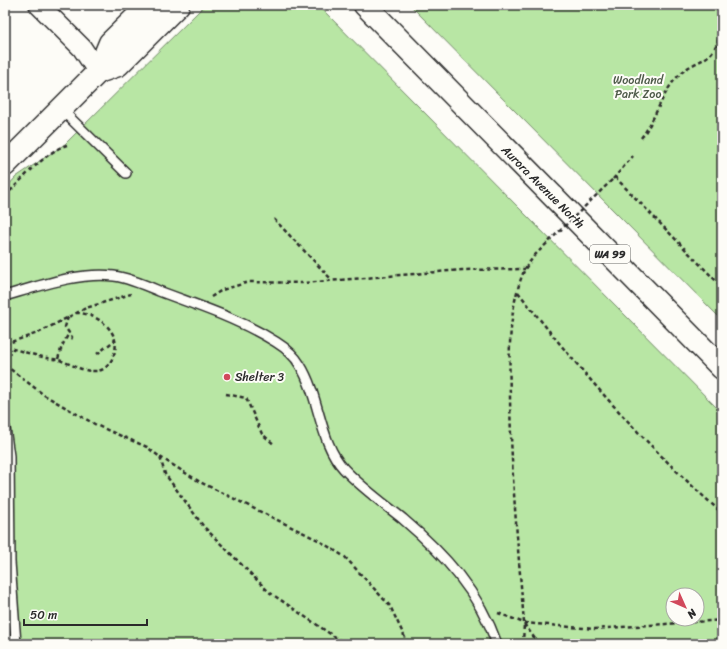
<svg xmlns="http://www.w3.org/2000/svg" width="727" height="649" viewBox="0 0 727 649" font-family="Sriracha,sans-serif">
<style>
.green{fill:#b8e6a4;stroke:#728868;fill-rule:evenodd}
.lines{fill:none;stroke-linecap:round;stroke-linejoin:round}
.service-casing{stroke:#2b2b2b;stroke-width:12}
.minor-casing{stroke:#2b2b2b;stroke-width:22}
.tertiary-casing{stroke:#2b2b2b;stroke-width:25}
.trunk-casing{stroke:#2b2b2b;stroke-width:25}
.path{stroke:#2b2b2b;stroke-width:2.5;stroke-dasharray:4 3;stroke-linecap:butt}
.service{stroke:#fdfcf7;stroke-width:9}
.minor{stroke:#fdfcf7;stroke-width:19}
.tertiary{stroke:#fdfcf7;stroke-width:22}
.trunk{stroke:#fdfcf7;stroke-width:22}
.path-bridge{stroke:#2b2b2b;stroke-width:2.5;stroke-dasharray:4 3;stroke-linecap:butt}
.poi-dot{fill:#d1495b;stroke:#fdfcf7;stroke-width:1.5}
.labels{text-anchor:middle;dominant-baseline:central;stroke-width:4;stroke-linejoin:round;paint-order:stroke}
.shield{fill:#fdfcf7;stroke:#6a6a68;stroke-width:1}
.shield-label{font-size:11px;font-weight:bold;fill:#2b2b2b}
.park-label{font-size:12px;fill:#4e5a49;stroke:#fdfcf7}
.street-label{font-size:12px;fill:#2b2b2b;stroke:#fdfcf7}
.poi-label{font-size:12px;fill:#2b2b2b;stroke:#fdfcf7;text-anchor:start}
</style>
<rect width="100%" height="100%" fill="#fdfcf7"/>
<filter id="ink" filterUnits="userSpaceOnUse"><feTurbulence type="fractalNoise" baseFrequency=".025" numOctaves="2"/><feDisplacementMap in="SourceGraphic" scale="8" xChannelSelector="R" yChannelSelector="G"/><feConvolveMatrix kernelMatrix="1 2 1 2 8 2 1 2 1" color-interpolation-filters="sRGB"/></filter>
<g filter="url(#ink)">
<g class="green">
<path d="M205,5H318L722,413V644H5V189L16,177L65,144ZM673,595H697V619H673Z"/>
<polygon points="410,5 722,5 722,320"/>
</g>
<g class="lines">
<defs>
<g id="service">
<polyline points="61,109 126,173"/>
<path d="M5,296C39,286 78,272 114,276C129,278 145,285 159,291C198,306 240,319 276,342C284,347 295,356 300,365C320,397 319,442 344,469C362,488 383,503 403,519C444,554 479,592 497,644"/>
<polyline points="5,428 9,456 10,562 16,644"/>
</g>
<polyline id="minor" points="39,5 82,48 98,72"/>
<g id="tertiary">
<polyline points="98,72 118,65 178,5"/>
<polyline points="5,165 98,72 110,43 149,5"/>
</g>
<polyline id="trunk" points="365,5 722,368"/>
</defs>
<use href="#service" class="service-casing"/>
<use href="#minor" class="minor-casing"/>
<use href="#tertiary" class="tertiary-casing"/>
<use href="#trunk" class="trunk-casing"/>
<g class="path">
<path d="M641,138C656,119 661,94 678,76C697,56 712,67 721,31"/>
<polyline points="615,177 722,287"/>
<polyline points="613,179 633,156"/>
<path d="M5,196C21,181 46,151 67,145"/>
<polyline points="274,219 331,279"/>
<path d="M518,292C580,371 646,446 722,513"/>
<polyline points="211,297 222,290 249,282 303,283 462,270 525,269"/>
<polyline points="68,317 65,327 72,337 71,340"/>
<polyline points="5,344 38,333 86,308 131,294"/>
<path d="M5,347C19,350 33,355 47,358C51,359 55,359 59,360C72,364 82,372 97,371C110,370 118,351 115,340C111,324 92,313 77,313"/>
<polyline points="97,354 115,340"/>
<polyline points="58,359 62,346 69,333"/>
<polyline points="5,365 44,395 98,426 147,447 160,457 165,474 204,527 269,592 345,644"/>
<polyline points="226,394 246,398 262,434 275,445"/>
<polyline points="160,457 200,482 318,540 345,557 390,606 408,644"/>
<polyline points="498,613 524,623 595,629 722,620"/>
<polyline points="524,624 539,644"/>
<path d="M523,644L524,623C518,548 511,473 510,397C509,356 508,309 524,271C526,266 531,261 534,256"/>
</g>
<use href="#service" class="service"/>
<use href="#minor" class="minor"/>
<use href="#tertiary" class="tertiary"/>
<use href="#trunk" class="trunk"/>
<polyline class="path-bridge" points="534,256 613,179"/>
</g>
</g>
<circle class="poi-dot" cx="227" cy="377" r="4"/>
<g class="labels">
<rect class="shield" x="590" y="245" width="40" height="18" rx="3"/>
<g class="shield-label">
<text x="610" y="254">WA 99</text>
</g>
<g class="park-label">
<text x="638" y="80">Woodland<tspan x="638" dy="14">Park Zoo</tspan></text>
</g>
<g class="street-label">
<text transform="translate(543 187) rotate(45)">Aurora Avenue North</text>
</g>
<g class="poi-label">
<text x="235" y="377">Shelter 3</text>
</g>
</g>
<rect width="727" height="649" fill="none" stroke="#fdfcf7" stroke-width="20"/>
<rect x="10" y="10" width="707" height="629" fill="none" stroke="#2b2b2b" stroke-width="1.5" filter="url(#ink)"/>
<g transform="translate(685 607) rotate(135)"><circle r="19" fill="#fdfcf7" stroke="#a9a8a5"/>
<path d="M0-3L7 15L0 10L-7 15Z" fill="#d1495b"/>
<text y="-6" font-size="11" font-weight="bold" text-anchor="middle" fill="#2b2b2b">N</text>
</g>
<path d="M24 619v6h123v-6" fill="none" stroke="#2b2b2b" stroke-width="2"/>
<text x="30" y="619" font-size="12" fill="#2b2b2b" stroke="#fdfcf7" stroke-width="3" paint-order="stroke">50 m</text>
</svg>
